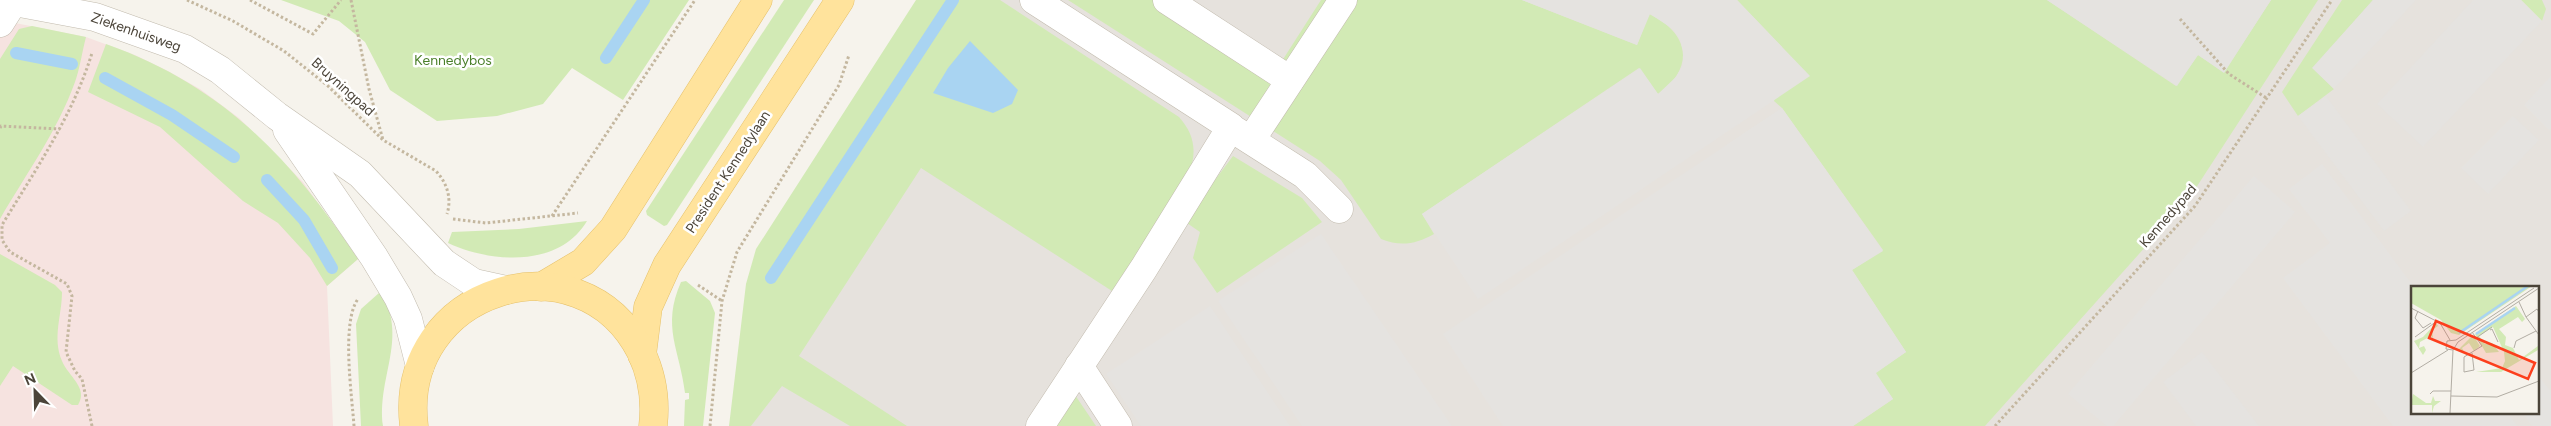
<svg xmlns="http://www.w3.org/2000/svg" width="2551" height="426" viewBox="0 0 2551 426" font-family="Figtree,sans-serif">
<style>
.industrial{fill:#e6e2dd;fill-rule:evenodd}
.medical{fill:#f6e3e0}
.green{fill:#d2eab5}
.parking{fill:#e5e3e0}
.water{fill:#a9d4f2}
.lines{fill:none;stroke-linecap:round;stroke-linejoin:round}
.stream{stroke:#a9d4f2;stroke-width:12}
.minor-casing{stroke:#c2bbae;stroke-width:29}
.major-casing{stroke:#e6c16a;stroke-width:29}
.path{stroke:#c4b79f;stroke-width:3;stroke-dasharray:2.5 2.5;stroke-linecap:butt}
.minor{stroke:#fff;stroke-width:28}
.major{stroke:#ffe39c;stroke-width:28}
.labels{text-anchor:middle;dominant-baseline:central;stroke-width:5;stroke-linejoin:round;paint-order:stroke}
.street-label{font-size:14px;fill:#4b4439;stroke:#fff}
.park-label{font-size:14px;fill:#4a7f2a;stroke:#fff}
.inset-river{fill:none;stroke:#a9d4f2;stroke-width:2.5}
.inset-road{fill:none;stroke:#b2ada4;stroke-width:1}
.view{fill:#fc3f1d;fill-opacity:0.15;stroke:#fc3f1d;stroke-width:2.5}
.inset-edge{fill:none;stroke:#4b4439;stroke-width:2.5}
</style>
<rect width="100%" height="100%" fill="#f6f3ec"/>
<path class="industrial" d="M974,0H2551V426H729ZM2412,287H2537V412H2412Z"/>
<polygon class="medical" points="0,20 86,37 135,55 168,71 200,89 239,118 303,182 358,259 327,286 333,426 0,426"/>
<g class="green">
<polygon points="281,0 689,0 623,100 572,68 543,104 497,116 437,121 390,90 365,42 339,21"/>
<polygon points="784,0 814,0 667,225 664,226 647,215 646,211"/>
<path d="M916,0H1000L1179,117C1195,135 1197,152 1189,174L1112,291L921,168L799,356L907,426H850L782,386L751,426H729L746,284L756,249Z"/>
<path d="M1068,0H1178L1280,64L1321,0H1522L1637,45L1649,14C1690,33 1695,68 1658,94L1639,68L1422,214L1434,234C1416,244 1401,247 1381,239L1341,180L1320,161Z"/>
<polygon points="1737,0 2047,0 2176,86 2198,55 2224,72 2271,0 2318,0 2190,197 1985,426 1853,426 1893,399 1875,373 1906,352 1852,270 1883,250 1782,108 1774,101 1782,47"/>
<polygon points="2342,0 2373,0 2313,68 2334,89 2298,116 2282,92"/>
<polygon points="2521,0 2542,0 2546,9 2542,21"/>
<path d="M32,26L86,37C82,52 80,68 75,82C57,132 26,174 0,219V59L19,29Z"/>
<path d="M106,44C223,86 290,157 358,259L327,286L310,258L278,223L243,201L160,127L88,92Z"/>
<polygon points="1233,156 1302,198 1322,222 1217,293 1193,258 1200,232 1184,221"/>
<path d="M587,221C559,268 491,263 448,243L452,232L519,229Z"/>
<path d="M0,254L55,285L62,292C62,316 52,337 62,361C68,376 89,388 78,405H72L13,366L0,386Z"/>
<path d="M686,281L710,301L715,313L703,426H684L685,400L689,399V393H685C680,350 661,327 681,282Z"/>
<path d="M379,293L383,295C407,342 377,377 383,426H361L356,324L361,309Z"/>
<polygon points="1075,395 1096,426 1055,426"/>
</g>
<g class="parking">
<polygon points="1522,0 1737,0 1810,76 1478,299 1422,214 1640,68 1658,94 1676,77 1683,65 1683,51 1680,39 1673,29 1650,14 1637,45"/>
<polygon points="2047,0 2271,0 2224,73 2198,55 2177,86"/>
<polygon points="2373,0 2416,0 2334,89 2312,68"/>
<polygon points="2473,0 2521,0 2542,21 2423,147 2377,104"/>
<polygon points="2551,76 2551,128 2549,130 2524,105"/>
<polygon points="2326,96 2411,211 2384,231 2298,116"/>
<polygon points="1782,108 1883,251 1852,270 1906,352 1876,373 1893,399 1853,426 1503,426 1443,334"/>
<polygon points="2513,116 2539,140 2488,194 2461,168"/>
<polygon points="2322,164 2414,287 2412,412 2507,412 2517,426 2393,426 2283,278 2330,243 2289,189"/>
<polygon points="2254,176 2295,212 2113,426 2107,426 2068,394"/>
<polygon points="1321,234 1452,426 1302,426 1218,301"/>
<polygon points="1210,306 1290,426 1141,426 1106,374"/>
<polygon points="2202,352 2259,426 2196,426 2163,382"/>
<polygon points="2537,374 2551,392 2551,426 2532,426 2522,412 2537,412"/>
</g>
<polygon class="water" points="970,41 1018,90 1012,104 993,113 933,93 948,68"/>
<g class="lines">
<g class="stream">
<polyline points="16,53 72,64"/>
<polyline points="606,58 644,0"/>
<polyline points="105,78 172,115 234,157"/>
<polyline points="267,180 304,220 332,268"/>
<polyline points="771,278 953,0"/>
</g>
<defs>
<g id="minor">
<polyline points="4,0 95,17 185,49 220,70 277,116 360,174 444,263 474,283 506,290"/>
<polyline points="1034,0 1231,127 1144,268 1040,426"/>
<polyline points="1167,0 1290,80"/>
<polyline points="0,23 14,1"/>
<polyline points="287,130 374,257 398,297 408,319 420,366"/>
<polyline points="1236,131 1305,175 1339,209"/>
<polyline points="1251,140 1343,0"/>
<polyline points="1079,366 1118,426"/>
</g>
<g id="major">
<polyline points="541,287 583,262 613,229 758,0"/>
<polyline points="642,355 648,307 667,265 840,0"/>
<path d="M414,426C397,289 580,232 641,352C652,375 656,401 653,426"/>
</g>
</defs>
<use href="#minor" class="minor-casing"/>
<use href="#major" class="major-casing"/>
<g class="path">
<path d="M187,0L233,21L284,51L328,86L383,140L436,171C447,183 452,198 447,214"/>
<polyline points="250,0 313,34 341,0"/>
<polyline points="351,0 369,89 383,140"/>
<polyline points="2180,19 2229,74 2268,99"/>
<polyline points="0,128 1,126 60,129"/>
<polyline points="552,216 695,0"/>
<polyline points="453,219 486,223 578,213"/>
<polyline points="698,285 722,301"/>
<path d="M92,426L82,379L75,371L66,352L72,296L67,284L10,252L2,240V225C36,169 73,115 92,53"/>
<path d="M354,426C352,396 341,322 358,299"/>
<polyline points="710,426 722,301 737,252 839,85 849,55"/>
<polyline points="1995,426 2195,206 2332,0"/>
</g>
<use href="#minor" class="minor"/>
<use href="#major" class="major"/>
</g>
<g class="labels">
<g class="street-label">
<text transform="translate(136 32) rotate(19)">Ziekenhuisweg</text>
<text transform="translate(343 87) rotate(42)">Bruyningpad</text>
<text transform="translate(728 172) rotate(-57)">President Kennedylaan</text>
<text transform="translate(2168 216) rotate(-49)">Kennedypad</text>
</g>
<g class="park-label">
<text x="453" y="60">Kennedybos</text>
</g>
</g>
<g transform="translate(2411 286)">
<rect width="128" height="128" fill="#f6f3ec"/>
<path d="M0,0H121L48,49L40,47L30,34L0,17ZM105,20L114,33L111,36L107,31L88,43L95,51L94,59L102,62L108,74L127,60V64L90,86H65L91,82L94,75L93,66L82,41L68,50L74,58L81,57L88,66L75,67L64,48ZM25,37L35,51L27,40L21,44L22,52L20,50L9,56L8,62L13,60L15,64L12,69L3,55L12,51ZM62,49L69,60L63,65L58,57L51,62L55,69L49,63L46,65ZM2,108L15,117H20L22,110L24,115H30L23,120L21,127V119H0Z" fill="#d2eab5"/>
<path class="inset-river" d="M48,47L117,0M65,48L104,22"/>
<path class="inset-road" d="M123,2L45,54L36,55L35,63L42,64L47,56L128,2M108,16L115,31M0,22L29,37L39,54M7,25L4,32L12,42L20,37M115,31L128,49M115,31L126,23L128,26M79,44L81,43L87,56M4,51L26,35M65,52L81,41M103,62L105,55L125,45M61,67L63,84L53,86V71L71,60L61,46M0,87L37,64M19,108L22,105H40M40,110L86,111L128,95M39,127L42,64"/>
<path class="view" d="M25,35L124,77L117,93L18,52Z"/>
<rect width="128" height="128" class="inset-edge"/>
</g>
<g transform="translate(35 391) rotate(337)" stroke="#ffffff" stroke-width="4" paint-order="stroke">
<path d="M0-4L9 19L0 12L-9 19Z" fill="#4b4439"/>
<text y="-8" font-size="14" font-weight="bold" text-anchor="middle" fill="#4b4439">N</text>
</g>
</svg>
